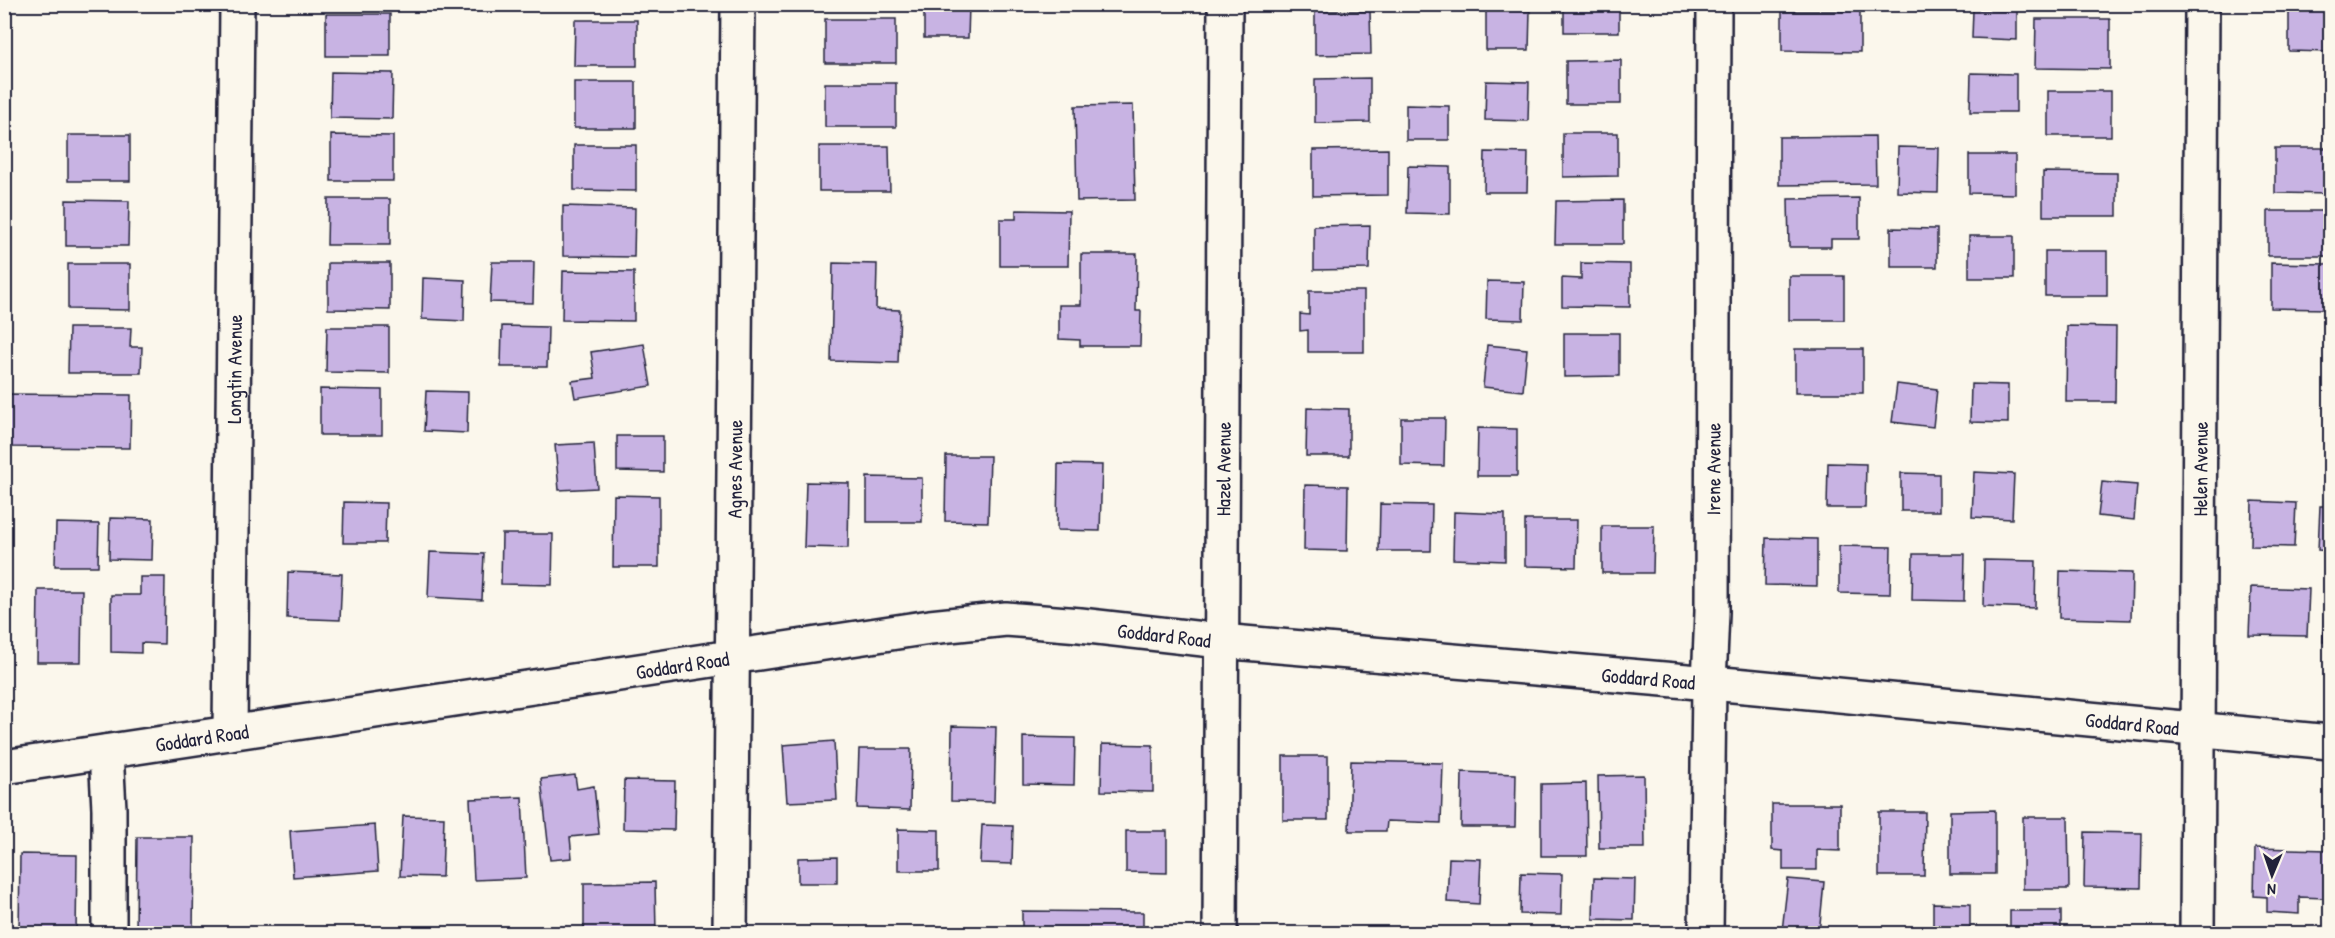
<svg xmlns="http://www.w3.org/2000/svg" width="2335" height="938" viewBox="0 0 2335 938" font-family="'Patrick Hand',sans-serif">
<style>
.building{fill:#c8b3e3;stroke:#22223b;stroke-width:1.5}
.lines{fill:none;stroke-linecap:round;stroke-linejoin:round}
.minor-casing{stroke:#22223b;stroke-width:38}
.minor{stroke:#fbf7ec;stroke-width:33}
.labels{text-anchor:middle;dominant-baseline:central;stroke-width:4.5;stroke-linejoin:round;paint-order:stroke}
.street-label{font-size:20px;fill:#22223b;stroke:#fbf7ec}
</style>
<rect width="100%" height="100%" fill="#fbf7ec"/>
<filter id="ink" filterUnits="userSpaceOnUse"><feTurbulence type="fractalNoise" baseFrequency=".0167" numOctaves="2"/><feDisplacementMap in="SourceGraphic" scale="12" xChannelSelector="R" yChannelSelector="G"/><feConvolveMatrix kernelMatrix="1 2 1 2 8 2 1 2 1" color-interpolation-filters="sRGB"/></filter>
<g filter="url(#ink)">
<g class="building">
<polygon points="37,4 122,4 122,8"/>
<rect x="1564" y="4" width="55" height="28"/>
<polygon points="924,5 969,5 968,38 924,38"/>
<polygon points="2289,6 2330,6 2330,52 2289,51"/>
<polygon points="1486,10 1530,11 1529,50 1486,50"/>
<polygon points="1973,10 2017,11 2017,40 1972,38"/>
<polygon points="1315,11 1370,11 1371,54 1315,55"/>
<polygon points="1782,11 1860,11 1860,52 1782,51"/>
<rect x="326" y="14" width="64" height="42"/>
<rect x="825" y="19" width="71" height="44"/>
<polygon points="2036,19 2110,19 2110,69 2035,68"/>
<polygon points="575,20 637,20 637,66 574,66"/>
<polygon points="1621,60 1621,104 1566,104 1566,61"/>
<polygon points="331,72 393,73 392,119 330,118"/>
<polygon points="1971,73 2016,74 2016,112 1970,112"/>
<polygon points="1370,78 1370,122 1315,123 1315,79"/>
<polygon points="1486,81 1529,82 1528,121 1485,120"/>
<rect x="574" y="82" width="62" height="46"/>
<rect x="825" y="83" width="71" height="44"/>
<rect x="2048" y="91" width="63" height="45"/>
<polygon points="1133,105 1135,200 1077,201 1075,106"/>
<polygon points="1406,105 1449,106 1449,140 1406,140"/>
<polygon points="1563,133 1618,133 1618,176 1563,177"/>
<rect x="68" y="135" width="62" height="46"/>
<polygon points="331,135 393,136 393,181 331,181"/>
<polygon points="1875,136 1876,184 1779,185 1779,137"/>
<polygon points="574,145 636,145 636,191 574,190"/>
<polygon points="819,146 889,146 890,191 819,191"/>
<polygon points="1898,147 1939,148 1938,193 1897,192"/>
<polygon points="2275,148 2330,148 2330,194 2275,193"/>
<polygon points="1388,149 1388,195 1313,196 1313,150"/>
<polygon points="1485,152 1528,153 1527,192 1484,192"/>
<polygon points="1969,155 2015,155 2015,194 1969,193"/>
<polygon points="1408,166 1450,167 1450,214 1407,213"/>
<polygon points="2043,172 2117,173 2117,216 2043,216"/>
<polygon points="1859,198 1859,239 1831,239 1831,247 1789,247 1788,199"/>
<polygon points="328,199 390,199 390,245 327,245"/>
<polygon points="66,200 129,201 128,246 66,246"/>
<polygon points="1623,200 1623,244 1555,244 1556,201"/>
<polygon points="563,206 635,208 634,257 563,256"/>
<polygon points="1016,210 1069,211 1068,266 1000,266 1000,219 1016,219"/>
<rect x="2268" y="211" width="62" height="45"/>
<polygon points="1370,225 1369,269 1314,270 1314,226"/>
<polygon points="1891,228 1937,229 1937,267 1891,267"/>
<rect x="1969" y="236" width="45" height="42"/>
<rect x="2045" y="251" width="62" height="45"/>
<polygon points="1081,254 1137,254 1136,311 1141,311 1140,346 1080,346 1080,340 1059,339 1059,305 1081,305"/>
<polygon points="492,262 534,262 533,303 490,302"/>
<polygon points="328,263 390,263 390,310 328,309"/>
<polygon points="833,263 877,264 876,309 900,310 898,363 831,361"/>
<polygon points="1581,263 1630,264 1630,307 1562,306 1562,278 1581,279"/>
<polygon points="2271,263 2330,264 2330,309 2271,308"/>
<polygon points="68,264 130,264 130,310 68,309"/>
<polygon points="563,271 634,272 634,321 562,320"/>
<rect x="1789" y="276" width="55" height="44"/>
<polygon points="423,278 465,280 464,321 422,319"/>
<polygon points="1487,281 1524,282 1523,320 1486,319"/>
<polygon points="1309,291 1364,291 1364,352 1308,352 1308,330 1300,331 1300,314 1309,315"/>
<polygon points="502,326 548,327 547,367 501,367"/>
<polygon points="2067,326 2116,327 2115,402 2066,402"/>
<polygon points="327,327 389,327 389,373 326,372"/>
<polygon points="69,328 131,328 130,347 142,347 141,373 68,373"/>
<polygon points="1564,333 1619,333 1619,376 1564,377"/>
<polygon points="644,344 651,386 575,398 572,381 595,378 591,352"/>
<polygon points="1487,345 1527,349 1523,391 1483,387"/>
<rect x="1795" y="349" width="68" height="44"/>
<polygon points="1897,384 1937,389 1933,427 1892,422"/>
<polygon points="1971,384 2008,385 2008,423 1970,422"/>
<polygon points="320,389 382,390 382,435 320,435"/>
<polygon points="426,391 468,392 467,433 424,431"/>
<polygon points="4,394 131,395 130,448 4,447"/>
<polygon points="1307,408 1349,409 1349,456 1306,456"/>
<polygon points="1401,418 1445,418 1444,466 1401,465"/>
<polygon points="1478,428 1517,429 1517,476 1477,476"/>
<polygon points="617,436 663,436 663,472 617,471"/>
<polygon points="594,443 597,488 559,490 555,445"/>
<polygon points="946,456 990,456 988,522 945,521"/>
<polygon points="1828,463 1866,464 1865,508 1827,508"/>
<polygon points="1058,464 1102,465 1100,531 1057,530"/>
<polygon points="1974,472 2014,474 2012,519 1972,517"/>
<polygon points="1901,473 1939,474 1939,511 1901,511"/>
<polygon points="867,477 922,478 922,522 867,522"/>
<polygon points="806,482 849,483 848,548 804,547"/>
<polygon points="2102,482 2137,485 2134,520 2098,516"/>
<polygon points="1305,485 1348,486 1347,551 1304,550"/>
<polygon points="614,495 659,496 659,567 613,567"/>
<polygon points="2252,501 2296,503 2294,547 2251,546"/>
<polygon points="344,502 386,503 385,543 343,543"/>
<polygon points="1380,504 1432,505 1431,551 1379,551"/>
<polygon points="2320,506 2330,506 2330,551 2318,550"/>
<polygon points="1454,512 1505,514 1505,561 1453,559"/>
<polygon points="110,518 153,519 152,560 109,559"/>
<polygon points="1525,520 1577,520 1576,567 1525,566"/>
<polygon points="56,523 99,524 98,566 55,566"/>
<polygon points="1602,526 1654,526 1653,573 1602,573"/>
<polygon points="502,534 553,534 552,585 501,584"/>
<polygon points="1766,538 1817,539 1817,586 1765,585"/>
<polygon points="1839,546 1891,547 1890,594 1839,593"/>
<polygon points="430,552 484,554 482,600 428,597"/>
<polygon points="1913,554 1965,554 1964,601 1912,600"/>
<polygon points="1984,560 2036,561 2035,608 1983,606"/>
<polygon points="2060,571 2132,573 2131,620 2059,618"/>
<polygon points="288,572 342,574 340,620 287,618"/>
<polygon points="140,577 165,577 164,644 141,643 141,653 111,652 111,595 140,595"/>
<polygon points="2251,587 2309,589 2307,636 2249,635"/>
<polygon points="38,590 82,590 81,662 37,662"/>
<polygon points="2325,595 2330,595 2330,642 2323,642"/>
<polygon points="952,726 996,727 994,802 951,801"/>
<polygon points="1023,737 1075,738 1074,785 1023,784"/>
<polygon points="834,741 837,800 787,802 783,745"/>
<polygon points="1102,744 1153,745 1153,792 1101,791"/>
<polygon points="859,749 911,749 910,810 857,808"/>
<rect x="1283" y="756" width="45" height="64"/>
<polygon points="1351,761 1443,763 1441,823 1387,821 1386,831 1349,831"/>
<polygon points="1462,772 1516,774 1515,827 1461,827"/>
<polygon points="575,775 577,789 594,786 599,834 570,837 572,858 550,860 541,779"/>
<polygon points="1644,775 1645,848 1599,848 1598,776"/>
<polygon points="624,780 675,781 674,830 623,829"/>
<polygon points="1586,783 1587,856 1541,856 1541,784"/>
<polygon points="522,797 526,878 474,880 470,799"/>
<polygon points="1772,804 1840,804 1840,851 1817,850 1817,870 1783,870 1783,851 1772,850"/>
<polygon points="1995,810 1995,874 1950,874 1950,811"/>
<polygon points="1879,812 1925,812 1924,876 1879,876"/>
<polygon points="403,816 444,817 442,877 400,876"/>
<polygon points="2023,817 2068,817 2069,889 2023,889"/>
<polygon points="375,825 378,871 293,877 290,831"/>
<polygon points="982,825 1013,826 1012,864 980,863"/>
<polygon points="898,829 939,830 939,871 898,871"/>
<polygon points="1126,831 1167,831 1167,873 1126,872"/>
<polygon points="2085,832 2142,833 2141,888 2084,887"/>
<polygon points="137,837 194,837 193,934 136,934"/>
<polygon points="2255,848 2328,850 2326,898 2299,897 2299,914 2267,912 2267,897 2254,896"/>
<polygon points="20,854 77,855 76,934 19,934"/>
<polygon points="837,857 837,883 798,883 798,858"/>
<polygon points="1449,858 1481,859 1479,904 1447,902"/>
<polygon points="1521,873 1562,874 1561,915 1520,914"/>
<polygon points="1594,878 1635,879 1634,920 1593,919"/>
<polygon points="1788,879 1824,882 1819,934 1782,931"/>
<polygon points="655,882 656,934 584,934 584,883"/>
<polygon points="1933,903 1970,904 1970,934 1933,934"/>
<polygon points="1022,911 1143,912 1143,934 1022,934"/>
<rect x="2010" y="911" width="51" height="23"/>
</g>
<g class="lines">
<defs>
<g id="minor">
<path id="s1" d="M230,733L237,4"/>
<polyline points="106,752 109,809 109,934"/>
<path id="s2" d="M4,767L930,627L1006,619L1080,625L1221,641L1745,686L2330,742"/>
<path id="s3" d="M730,934L738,4"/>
<path id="s4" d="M1220,934L1225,4"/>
<path id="s5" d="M1706,934L1709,683L1712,612L1714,4"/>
<path id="s6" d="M2197,934L2202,4"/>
</g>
</defs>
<use href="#minor" class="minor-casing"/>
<use href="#minor" class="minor"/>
</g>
</g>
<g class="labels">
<g class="street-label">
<text stroke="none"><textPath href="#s1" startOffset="364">Longtin Avenue</textPath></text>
<text stroke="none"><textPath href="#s3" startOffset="465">Agnes Avenue</textPath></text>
<text stroke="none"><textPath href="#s4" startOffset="465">Hazel Avenue</textPath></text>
<text stroke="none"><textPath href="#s5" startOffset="465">Irene Avenue</textPath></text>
<text stroke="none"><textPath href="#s6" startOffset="465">Helen Avenue</textPath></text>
<text stroke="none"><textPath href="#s2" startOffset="1172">Goddard Road</textPath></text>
<text stroke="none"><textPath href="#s2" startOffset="686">Goddard Road</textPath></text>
<text stroke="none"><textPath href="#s2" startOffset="1658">Goddard Road</textPath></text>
<text stroke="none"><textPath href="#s2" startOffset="2144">Goddard Road</textPath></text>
<text stroke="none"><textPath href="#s2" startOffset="200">Goddard Road</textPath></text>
</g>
</g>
<rect width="2335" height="938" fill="none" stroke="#fbf7ec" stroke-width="24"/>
<rect x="12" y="12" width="2311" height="914" fill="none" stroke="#22223b" stroke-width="2" filter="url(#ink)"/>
<g transform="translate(2272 875) rotate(182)" stroke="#fbf7ec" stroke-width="4.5" paint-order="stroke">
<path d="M0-4.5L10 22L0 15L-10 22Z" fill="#22223b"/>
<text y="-9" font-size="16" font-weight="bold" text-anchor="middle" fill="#22223b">N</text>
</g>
</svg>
